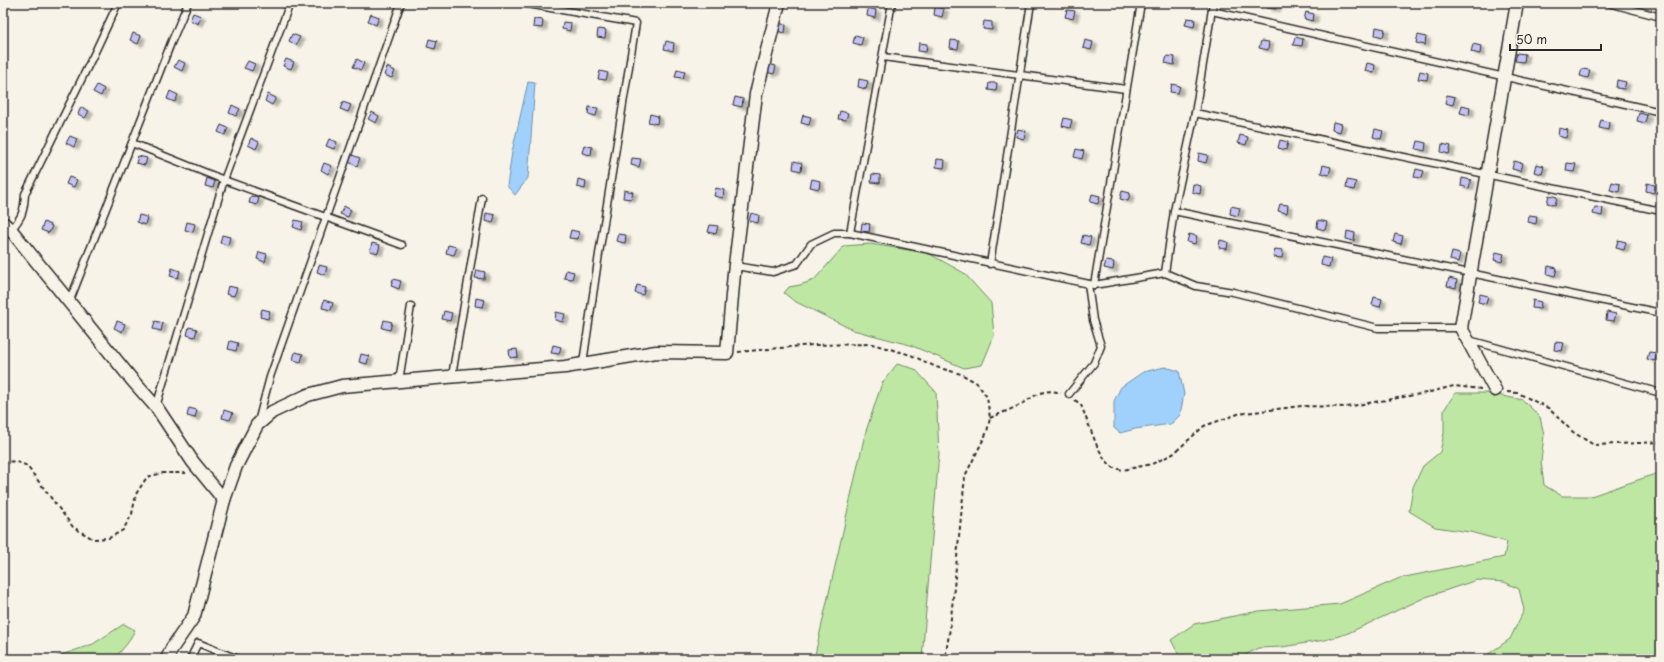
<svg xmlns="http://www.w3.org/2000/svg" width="1664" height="662" viewBox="0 0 1664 662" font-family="'Playpen Sans',sans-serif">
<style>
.green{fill:#bde7a3;stroke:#748967}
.water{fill:#a0d1fd;stroke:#718fa9}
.building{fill:#c5c3f6;stroke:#2b2b2b;filter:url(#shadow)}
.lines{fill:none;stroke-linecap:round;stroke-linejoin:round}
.service-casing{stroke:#2b2b2b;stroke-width:9}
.minor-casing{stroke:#2b2b2b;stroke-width:15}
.path{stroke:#2b2b2b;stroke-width:2;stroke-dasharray:4 3;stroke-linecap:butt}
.service{stroke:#f7f3e8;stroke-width:6}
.minor{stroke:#f7f3e8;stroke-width:12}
</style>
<defs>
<filter id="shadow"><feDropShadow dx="4.5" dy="2.5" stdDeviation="1" flood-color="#0004"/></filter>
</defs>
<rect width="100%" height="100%" fill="#f7f3e8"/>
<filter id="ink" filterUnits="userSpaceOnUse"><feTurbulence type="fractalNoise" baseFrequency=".025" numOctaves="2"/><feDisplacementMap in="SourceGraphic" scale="8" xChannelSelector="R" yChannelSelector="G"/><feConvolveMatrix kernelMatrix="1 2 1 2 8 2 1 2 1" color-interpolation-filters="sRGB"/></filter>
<g filter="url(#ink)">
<g class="green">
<polygon points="870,244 928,253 964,273 991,303 994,336 982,365 964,368 910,345 853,330 794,301 784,293 789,287 800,285 814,280 844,246"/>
<polygon points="897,364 915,369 936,392 939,453 922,659 814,659 865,434 882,383"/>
<polygon points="1455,393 1487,393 1523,400 1540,417 1544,435 1541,461 1544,485 1562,496 1591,496 1661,472 1661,659 1481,659 1510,639 1524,610 1519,589 1504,582 1477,580 1426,597 1346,634 1325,640 1282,647 1258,648 1238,659 1181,659 1171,640 1194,624 1259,611 1340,604 1400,578 1504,557 1507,542 1470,532 1435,527 1409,511 1413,487 1423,466 1440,452 1444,433 1444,410"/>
<polygon points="124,624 135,630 127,644 114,659 50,659 93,644"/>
</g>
<g class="water">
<polygon points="528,82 535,83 528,178 515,195 507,186 512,152"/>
<polygon points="1165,367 1179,371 1184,394 1180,415 1171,424 1135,429 1120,433 1114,428 1114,401 1121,387 1143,372"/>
</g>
<g class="building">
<polygon points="1268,3 1277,3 1276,9 1267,8"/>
<polygon points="935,7 944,9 942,17 934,15"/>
<polygon points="868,8 876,10 875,18 867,16"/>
<polygon points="1067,10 1075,11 1073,19 1065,17"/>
<polygon points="1306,12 1314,14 1313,21 1304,19"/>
<polygon points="193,13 201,16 198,24 190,20"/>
<polygon points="371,14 379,17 376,25 368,21"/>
<polygon points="1187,18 1195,19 1194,27 1185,25"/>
<polygon points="534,19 543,20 542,28 533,27"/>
<polygon points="984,21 992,22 992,30 983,29"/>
<polygon points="563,22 571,23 570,31 562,29"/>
<polygon points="778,23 786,25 785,33 776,31"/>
<polygon points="1376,27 1385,29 1383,37 1375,35"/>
<polygon points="598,29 606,30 605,38 597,37"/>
<polygon points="133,33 141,36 138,44 130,40"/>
<polygon points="292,34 300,37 296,45 289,41"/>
<polygon points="855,35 863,37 861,45 853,43"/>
<polygon points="1418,35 1426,37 1425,45 1416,43"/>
<polygon points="1295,37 1303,39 1302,46 1293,45"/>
<polygon points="429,39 437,41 435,49 427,47"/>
<polygon points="951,40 959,41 958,49 950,48"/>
<polygon points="1085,40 1093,42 1091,50 1083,48"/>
<polygon points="666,41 674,43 673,51 664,49"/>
<polygon points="1261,41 1269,42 1268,50 1259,48"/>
<polygon points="919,43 927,44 926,52 918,51"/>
<polygon points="1473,44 1481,46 1480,54 1471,52"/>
<polygon points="1517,53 1525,54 1524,62 1515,61"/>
<polygon points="1167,56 1175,57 1174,65 1165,63"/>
<polygon points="286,59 294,62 291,69 283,66"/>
<polygon points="357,59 364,63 361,70 353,67"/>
<polygon points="178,60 185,63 182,71 174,67"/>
<polygon points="248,61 255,64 252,71 244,68"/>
<polygon points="1367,63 1375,65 1374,73 1365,71"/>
<polygon points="768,64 776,66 774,74 766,72"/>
<polygon points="387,67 395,71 392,78 384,75"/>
<polygon points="677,69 685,71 683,78 675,77"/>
<polygon points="1582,69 1590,70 1588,78 1580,76"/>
<polygon points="600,71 608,73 606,80 598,79"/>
<polygon points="1420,71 1428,73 1427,80 1418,79"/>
<polygon points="859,79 868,81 866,89 858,87"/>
<polygon points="1617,80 1626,82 1624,89 1616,88"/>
<polygon points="989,83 997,83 996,91 988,90"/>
<polygon points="1172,84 1180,86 1178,93 1170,92"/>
<polygon points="97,85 104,89 101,96 93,92"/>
<polygon points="170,91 178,95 175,102 167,99"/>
<polygon points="268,94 276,98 272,105 265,101"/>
<polygon points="1447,95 1455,97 1453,105 1445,103"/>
<polygon points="735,97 743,99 742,107 733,105"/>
<polygon points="343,102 351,105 348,112 340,109"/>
<polygon points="232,105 240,109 236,116 229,113"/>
<polygon points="1462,105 1470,107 1469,115 1460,113"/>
<polygon points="81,107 89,111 85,118 78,114"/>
<polygon points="589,107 598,108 596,116 588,114"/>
<polygon points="840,111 848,113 846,120 838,119"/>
<polygon points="372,112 379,116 376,123 368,119"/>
<polygon points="1639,113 1647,115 1645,123 1637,121"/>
<polygon points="650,114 658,116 657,124 648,122"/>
<polygon points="803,115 811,117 809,125 801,123"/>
<polygon points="1064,118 1072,120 1070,128 1062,126"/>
<polygon points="1601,120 1609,122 1608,130 1599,128"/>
<polygon points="1333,122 1342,124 1340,132 1332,130"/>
<polygon points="221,125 228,128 225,135 218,132"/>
<polygon points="1559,128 1568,130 1566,138 1558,136"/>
<polygon points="1018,129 1026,131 1024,139 1016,137"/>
<polygon points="1375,129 1383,131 1381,139 1373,137"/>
<polygon points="1240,135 1248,137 1246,145 1238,143"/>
<polygon points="70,136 77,139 74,147 66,143"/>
<polygon points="251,138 259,142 256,149 248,145"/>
<polygon points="329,139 337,142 334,149 326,146"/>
<polygon points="1280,140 1288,142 1286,150 1278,148"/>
<polygon points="1418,141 1426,143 1425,151 1416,149"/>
<polygon points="1442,144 1451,146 1449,154 1441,152"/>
<polygon points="584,145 592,147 591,155 582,153"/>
<polygon points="1076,149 1084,151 1082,159 1074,157"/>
<polygon points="1199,153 1208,155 1206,163 1198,161"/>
<polygon points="352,155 360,158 357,166 349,162"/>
<polygon points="138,156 147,158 145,165 136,163"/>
<polygon points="632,158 641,159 639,167 631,165"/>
<polygon points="937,159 945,160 944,168 936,167"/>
<polygon points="794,161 802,163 801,171 793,169"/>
<polygon points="1514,161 1522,163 1520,171 1512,169"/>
<polygon points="324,163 332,166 328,174 321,170"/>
<polygon points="1567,163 1576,164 1574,172 1566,171"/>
<polygon points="1536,164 1544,166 1542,174 1534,172"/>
<polygon points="1323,165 1331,167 1329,175 1321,173"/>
<polygon points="1416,169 1424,171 1422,178 1414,177"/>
<polygon points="872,174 880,175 880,183 871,182"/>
<polygon points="69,177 77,180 74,187 66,184"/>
<polygon points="207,178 215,181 213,188 205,186"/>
<polygon points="1462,178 1471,180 1469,188 1461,186"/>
<polygon points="578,179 586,181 585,189 577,187"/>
<polygon points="812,179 820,181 819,189 810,187"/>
<polygon points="1347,180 1356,182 1354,190 1346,188"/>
<polygon points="1612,182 1620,184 1619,192 1610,190"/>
<polygon points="1647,183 1655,185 1654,193 1646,191"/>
<polygon points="1193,184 1201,186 1200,194 1192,192"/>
<polygon points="716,188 724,190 723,198 714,196"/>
<polygon points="624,190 633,192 631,199 623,198"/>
<polygon points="1122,191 1130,193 1128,201 1120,199"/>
<polygon points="1092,194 1100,196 1098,204 1090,202"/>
<polygon points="1549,195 1557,197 1555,205 1547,203"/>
<polygon points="251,196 259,198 257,205 249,203"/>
<polygon points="1280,204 1288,205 1287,213 1278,211"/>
<polygon points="344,206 351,210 348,217 340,214"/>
<polygon points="1231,206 1240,208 1238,216 1230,214"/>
<polygon points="1595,207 1603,208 1602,216 1593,214"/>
<polygon points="486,213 495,215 493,223 485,221"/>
<polygon points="751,213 759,215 758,223 749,221"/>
<polygon points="139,215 147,217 145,225 137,222"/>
<polygon points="1529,215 1537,216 1536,224 1528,222"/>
<polygon points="295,220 303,222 301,230 293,227"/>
<polygon points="1318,220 1327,222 1325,230 1317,228"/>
<polygon points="44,222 52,226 49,233 41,230"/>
<polygon points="187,222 195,224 193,232 185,230"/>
<polygon points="862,223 870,224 869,232 861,231"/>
<polygon points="710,225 718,226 716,234 708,232"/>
<polygon points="571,230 579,232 578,239 569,238"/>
<polygon points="1347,231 1355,233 1354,241 1346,239"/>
<polygon points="618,234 626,235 625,243 616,241"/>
<polygon points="1189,234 1197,236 1195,244 1187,242"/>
<polygon points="1395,234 1403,236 1401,244 1393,242"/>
<polygon points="222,235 230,237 228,245 220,243"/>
<polygon points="1083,235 1091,237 1089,245 1081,243"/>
<polygon points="1220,240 1228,242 1227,249 1219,248"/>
<polygon points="1618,240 1626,242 1624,250 1616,248"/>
<polygon points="372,243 380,245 378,253 370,251"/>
<polygon points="448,245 457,247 454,255 446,253"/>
<polygon points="1275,249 1283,250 1282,258 1273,257"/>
<polygon points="259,252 267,254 265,262 257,259"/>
<polygon points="1452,252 1460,254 1458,262 1450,260"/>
<polygon points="1496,252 1504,254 1502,262 1494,260"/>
<polygon points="1322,257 1331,259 1329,267 1321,265"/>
<polygon points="1106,261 1114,262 1113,270 1104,268"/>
<polygon points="319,265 327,267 325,275 317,272"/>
<polygon points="1548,266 1557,268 1555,276 1547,274"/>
<polygon points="172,268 180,271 178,278 170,276"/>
<polygon points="477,270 485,272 484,279 475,278"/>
<polygon points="566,270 574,272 572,279 564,278"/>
<polygon points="1449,278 1457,280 1456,288 1447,286"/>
<polygon points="393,279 401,281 399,289 391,286"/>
<polygon points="637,285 645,287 643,295 635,293"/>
<polygon points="228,286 237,288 234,296 226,294"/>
<polygon points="1480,294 1488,296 1486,304 1478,302"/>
<polygon points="1374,297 1382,299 1380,307 1372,305"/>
<polygon points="476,298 485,300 483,307 475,306"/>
<polygon points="324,300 333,303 331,310 322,308"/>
<polygon points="1533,300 1541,302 1540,309 1532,308"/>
<polygon points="262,309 270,311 268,319 260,317"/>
<polygon points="444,311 452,313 450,321 442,319"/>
<polygon points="556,312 565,314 563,322 555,320"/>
<polygon points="1607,312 1616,314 1614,321 1606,320"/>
<polygon points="384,320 392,322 390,330 382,328"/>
<polygon points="117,321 125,324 122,332 114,328"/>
<polygon points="155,321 163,323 161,331 153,329"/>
<polygon points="189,327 197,329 195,337 187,335"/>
<polygon points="230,341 238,343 236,351 228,349"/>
<polygon points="1555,342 1564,343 1562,351 1554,350"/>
<polygon points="553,345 561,347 559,354 551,353"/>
<polygon points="517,349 518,357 510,358 509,350"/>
<polygon points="295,352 303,354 301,362 293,360"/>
<polygon points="1649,352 1657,353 1655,361 1647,359"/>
<polygon points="361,354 369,356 367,364 359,362"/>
<polygon points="189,408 197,410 195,418 187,416"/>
<polygon points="224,410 233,413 230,420 222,418"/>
</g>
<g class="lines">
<defs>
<g id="service">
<polyline points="522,3 636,23 599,254 583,363"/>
<polyline points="1608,3 1661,17"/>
<polyline points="1212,11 1661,112"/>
<polyline points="883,57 1126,89"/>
<polyline points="1195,113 1661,211"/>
<polyline points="132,143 224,180 402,245"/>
<polyline points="1174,211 1661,313"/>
<path d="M11,230C22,217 24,212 25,194L95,52L118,3"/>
<polyline points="850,233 892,3"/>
<polyline points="990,264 1031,3"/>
<polyline points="735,266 773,272 797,264 811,244 834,233 850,233 1094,285 1165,273 1196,286 1233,292 1378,328 1461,328"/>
<polyline points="1165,273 1174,211 1195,113 1213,3"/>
<polyline points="1094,285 1141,3"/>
<polyline points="69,303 171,43 188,3"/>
<polyline points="1469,340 1661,393"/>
<polyline points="452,376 482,198"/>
<polyline points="399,381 411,306"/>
<polyline points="1069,394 1094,363 1101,346 1093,320 1088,284"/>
<polyline points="156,407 224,180 290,3"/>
<polyline points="258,422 270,377 401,3"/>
<polyline points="190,659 198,643 238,659"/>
</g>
<g id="minor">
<polyline points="3,223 11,230 133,381 157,408 193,462 224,500"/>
<polyline points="1495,390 1461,328 1517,3"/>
<polyline points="167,659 172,648 194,616 224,500 236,466 257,425 272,412 308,395 342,386 565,367 656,352 727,353 734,273 756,94 779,3"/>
</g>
</defs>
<use href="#service" class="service-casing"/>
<use href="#minor" class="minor-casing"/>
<g class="path">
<polyline points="738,352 812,345 872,344 911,355 936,367 961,374 977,383 987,397 990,418 987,432 965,476 950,628 945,659"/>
<polyline points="1507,392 1518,393 1548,408 1573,432 1594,445 1661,442"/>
<polyline points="1075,400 1081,405 1097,446 1105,460 1114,468 1123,470 1152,464 1173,454 1204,426 1238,414 1301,406 1346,407 1426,393 1454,386 1481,389"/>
<path d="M990,418C1001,413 1013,409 1023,403C1036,395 1044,388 1061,393"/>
<path d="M3,464C11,459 19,462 27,466L73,527L93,539L109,538L123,530L132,514L136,494L147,477L163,473H186"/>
</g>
<use href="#service" class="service"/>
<use href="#minor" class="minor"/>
</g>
</g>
<rect width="1664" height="662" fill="none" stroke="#f7f3e8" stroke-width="16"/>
<rect x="8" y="8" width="1648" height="646" fill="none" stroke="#2b2b2b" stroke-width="1.5" filter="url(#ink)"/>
<path d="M1510 44v6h91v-6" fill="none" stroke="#2b2b2b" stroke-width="2"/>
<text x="1516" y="44" font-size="12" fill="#2b2b2b" stroke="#f7f3e8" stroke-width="3" paint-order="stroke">50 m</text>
</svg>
